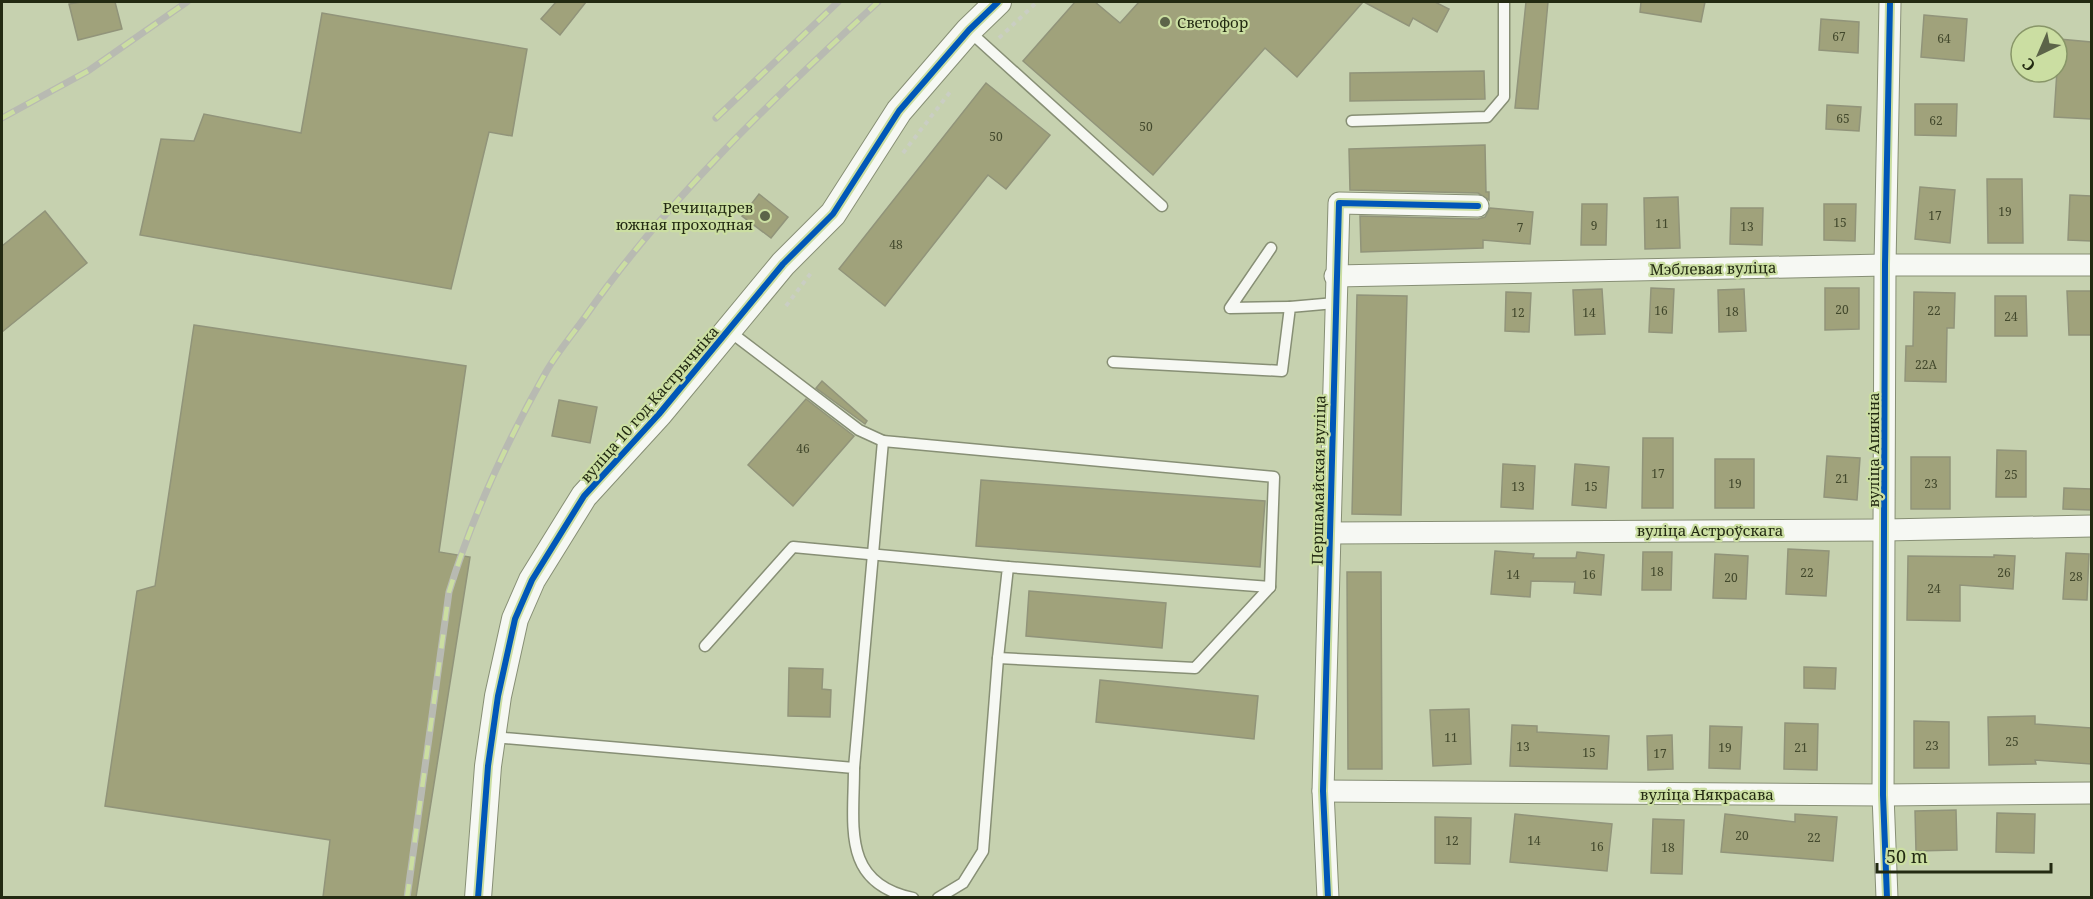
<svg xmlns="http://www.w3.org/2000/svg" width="2093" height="899" viewBox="0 0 2093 899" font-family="'Noto Serif',serif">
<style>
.building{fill:#a0a27b;stroke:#91947a;stroke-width:1.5}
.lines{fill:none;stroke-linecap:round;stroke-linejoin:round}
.service-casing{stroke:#878f75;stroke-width:13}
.minor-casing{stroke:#878f75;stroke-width:23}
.tertiary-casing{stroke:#878f75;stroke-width:28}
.path{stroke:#cacec3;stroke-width:4;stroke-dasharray:4.5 4.5;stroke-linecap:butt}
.service{stroke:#f6f8f3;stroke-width:10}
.minor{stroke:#f6f8f3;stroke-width:21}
.tertiary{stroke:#f6f8f3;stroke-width:26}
.rail-casing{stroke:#b8bab2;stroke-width:7}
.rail{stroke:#cbdea2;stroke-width:4.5;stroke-dasharray:14;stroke-linecap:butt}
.cycleway-casing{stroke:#cbdea2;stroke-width:10}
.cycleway{stroke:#0057b8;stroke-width:6}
.poi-dot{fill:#5c6449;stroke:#cbdea2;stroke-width:2}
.labels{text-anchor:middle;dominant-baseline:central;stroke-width:4.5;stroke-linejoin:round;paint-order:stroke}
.number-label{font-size:12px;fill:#42482c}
.poi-label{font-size:15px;fill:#232a12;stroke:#cbdea2;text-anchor:start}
.street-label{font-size:15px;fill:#232a12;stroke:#cbdea2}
</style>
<rect width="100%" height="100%" fill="#c6d1af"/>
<g class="building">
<polygon points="81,2 115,2 122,29 78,40 69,4"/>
<polygon points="556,2 586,2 560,35 541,19"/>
<polygon points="1075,2 1095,2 1120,23 1139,2 1363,2 1297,77 1265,48 1153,175 1023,61"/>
<polygon points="1364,2 1435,2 1449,9 1437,32 1413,18 1409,26"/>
<polygon points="1526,2 1548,2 1538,109 1515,108"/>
<polygon points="1641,2 1705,2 1701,22 1640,12"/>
<polygon points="322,13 527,49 512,136 489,132 451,289 140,235 161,139 194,141 204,114 301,133"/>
<polygon points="1924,15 1967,19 1964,61 1921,57"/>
<polygon points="1821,19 1859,22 1858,53 1819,50"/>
<polygon points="2059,39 2091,42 2091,119 2054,117"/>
<polygon points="1484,71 1485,99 1350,101 1350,73"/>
<polygon points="986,83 1050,135 1006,189 988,175 885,306 839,269"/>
<polygon points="1915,104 1957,104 1956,136 1915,135"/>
<polygon points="1827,105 1861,107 1859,131 1826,129"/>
<polygon points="1485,145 1486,192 1489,192 1489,200 1478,193 1350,190 1349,149"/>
<polygon points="1987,179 2022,179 2023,243 1988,243"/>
<polygon points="1920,187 1955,190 1950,243 1915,239"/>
<polygon points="759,194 788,217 771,238 742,216"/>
<polygon points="2070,195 2091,196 2091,241 2068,240"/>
<polygon points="1678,197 1680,248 1645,249 1644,198"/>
<polygon points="1582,204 1607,204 1606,245 1581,245"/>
<polygon points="1824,204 1856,204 1855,241 1824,240"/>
<polygon points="1490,208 1533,212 1530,244 1483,240 1483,248 1361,252 1360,216 1478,219 1485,217"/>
<polygon points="1731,208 1763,208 1762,245 1730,244"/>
<polygon points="45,211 87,263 2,332 2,246"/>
<polygon points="1651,288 1674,289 1672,333 1649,332"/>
<polygon points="1825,288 1859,288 1859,329 1825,330"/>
<polygon points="1602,289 1605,334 1575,335 1573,290"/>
<polygon points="1744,289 1746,331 1719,332 1718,290"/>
<polygon points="2067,291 2091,291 2091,335 2069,335"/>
<polygon points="1506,292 1531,293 1529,332 1505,331"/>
<polygon points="1914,292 1955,293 1954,328 1947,328 1946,382 1905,381 1906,346 1913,346"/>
<polygon points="1357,295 1407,296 1401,515 1352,514"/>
<polygon points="1995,296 2026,296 2027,336 1995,336"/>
<polygon points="194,325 466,366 439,552 470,557 416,897 323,897 330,840 105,806 137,591 155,586"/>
<polygon points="822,381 867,421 865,424 816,388"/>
<polygon points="806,399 854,436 793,506 748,465"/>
<polygon points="559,400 597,407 590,443 552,436"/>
<polygon points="1643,438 1673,438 1673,508 1642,508"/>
<polygon points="1997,450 2026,451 2026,497 1996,497"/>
<polygon points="1827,456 1860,458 1857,500 1824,497"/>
<rect x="1911" y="457" width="39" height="52"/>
<rect x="1715" y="459" width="39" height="49"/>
<polygon points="1503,464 1535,466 1533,509 1501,507"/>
<polygon points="1575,464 1609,467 1606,508 1572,505"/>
<polygon points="981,480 1265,501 1260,567 976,546"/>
<polygon points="2064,488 2091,489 2091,510 2063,509"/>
<polygon points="1788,549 1829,551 1826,596 1786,594"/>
<polygon points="1495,551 1534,554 1533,558 1576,558 1577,552 1604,555 1601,595 1574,593 1575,582 1531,581 1530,597 1491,594"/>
<polygon points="1643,552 1672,552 1671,590 1642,590"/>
<polygon points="2066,553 2089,554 2087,600 2063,599"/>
<polygon points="1715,554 1748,556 1746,599 1713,598"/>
<polygon points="1994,555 2015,556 2013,589 1960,585 1960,621 1907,620 1908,556 1994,557"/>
<polygon points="1347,572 1381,572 1382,769 1348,769"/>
<polygon points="1029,591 1166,603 1162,648 1026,636"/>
<polygon points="1804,667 1836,668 1835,689 1804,688"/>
<polygon points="789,668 823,669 822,689 831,690 830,717 788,716"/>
<polygon points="1100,680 1258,696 1254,739 1096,722"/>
<polygon points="1469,709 1471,764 1433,766 1430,710"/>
<polygon points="2035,716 2035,724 2091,728 2091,764 2035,760 2036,764 1989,765 1988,717"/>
<polygon points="1914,721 1949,722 1949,768 1914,768"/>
<polygon points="1785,723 1818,724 1817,770 1784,769"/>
<polygon points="1512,725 1537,726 1537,732 1609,736 1607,769 1510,766"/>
<polygon points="1710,726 1742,727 1740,769 1709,768"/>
<polygon points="1672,735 1673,769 1648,770 1647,736"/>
<polygon points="1956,810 1957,850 1916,851 1915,811"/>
<polygon points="1997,813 2035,814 2034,853 1996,852"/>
<polygon points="1515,814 1612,824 1607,871 1510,862"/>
<polygon points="1725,814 1795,822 1795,814 1837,817 1833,861 1721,852"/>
<polygon points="1435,817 1471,818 1470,864 1435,863"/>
<polygon points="1653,819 1684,820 1682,874 1651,873"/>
</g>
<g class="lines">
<defs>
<g id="service">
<polyline points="969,31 1162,206"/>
<polyline points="1352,121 1487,117 1504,97 1504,2"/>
<polyline points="1271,248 1230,308 1290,307"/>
<polyline points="729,331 859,430 883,441"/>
<polyline points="1113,362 1282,371 1290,307 1335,303"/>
<polyline points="1008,567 1270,587"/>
<polyline points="705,646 793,547 1008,567 998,658 983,851 963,883 938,898"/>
<path d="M493,737L854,768C854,826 841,883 913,898"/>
<polyline points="854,768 883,441 1274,477 1270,587 1195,668 998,658"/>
</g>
<g id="minor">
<polyline points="1335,276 1885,265 2092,265"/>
<polyline points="1329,533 1885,530 2092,526"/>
<polyline points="1323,791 1883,795 2092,793"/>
<polyline points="1328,898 1323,791 1339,203 1478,206"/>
<polyline points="1887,898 1883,795 1885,265 1890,2"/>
</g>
<polyline id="tertiary" points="478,898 488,766 498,696 515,619 532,580 584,496 659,414 783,264 833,214 899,111 969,30 998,2"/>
</defs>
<use href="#service" class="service-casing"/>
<use href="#minor" class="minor-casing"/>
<use href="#tertiary" class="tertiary-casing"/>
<g class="path">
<polyline points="999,38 1037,2"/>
<polyline points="903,153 950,92"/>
<polyline points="786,306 811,273"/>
</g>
<use href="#service" class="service"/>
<use href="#minor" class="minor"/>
<use href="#tertiary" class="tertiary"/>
<defs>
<g id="rail">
<polyline points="2,118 88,71 187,2"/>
<polyline points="716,118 838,2"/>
<path d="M407,898L449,592C472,517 507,441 546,372C557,353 572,335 585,317C668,198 773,99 878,2"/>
</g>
</defs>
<use href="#rail" class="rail-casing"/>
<use href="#rail" class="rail"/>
<defs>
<g id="cycleway">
<polyline points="478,898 488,766 498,696 515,619 532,580 584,496 659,414 783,264 833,214 899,111 969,30 998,2"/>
<polyline points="1328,898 1323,791 1339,203 1478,206"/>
<polyline points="1887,898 1883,795 1885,265 1890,2"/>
</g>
</defs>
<use href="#cycleway" class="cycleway-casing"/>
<use href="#cycleway" class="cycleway"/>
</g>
<g class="poi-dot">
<circle cx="1165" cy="22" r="6"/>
<circle cx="765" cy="216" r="6"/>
</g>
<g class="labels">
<g class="number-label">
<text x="1839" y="36">67</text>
<text x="1944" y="38">64</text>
<text x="1843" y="118">65</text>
<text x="1936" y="120">62</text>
<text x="1146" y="126">50</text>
<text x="996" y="136">50</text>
<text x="2005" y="211">19</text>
<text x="1935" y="215">17</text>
<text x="1840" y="222">15</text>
<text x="1662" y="223">11</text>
<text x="1594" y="225">9</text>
<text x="1747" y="226">13</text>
<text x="1520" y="227">7</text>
<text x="896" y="244">48</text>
<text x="1842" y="309">20</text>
<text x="1661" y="310">16</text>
<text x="1934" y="310">22</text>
<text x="1732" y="311">18</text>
<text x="1518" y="312">12</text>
<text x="1589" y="312">14</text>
<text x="2011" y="316">24</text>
<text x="1926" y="364">22А</text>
<text x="803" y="448">46</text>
<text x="1658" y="473">17</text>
<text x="2011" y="474">25</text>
<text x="1842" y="478">21</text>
<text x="1735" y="483">19</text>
<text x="1931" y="483">23</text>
<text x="1518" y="486">13</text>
<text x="1591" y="486">15</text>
<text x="1657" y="571">18</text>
<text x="1807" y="572">22</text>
<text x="2004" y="572">26</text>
<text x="1513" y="574">14</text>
<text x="1589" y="574">16</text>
<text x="2076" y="576">28</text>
<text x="1731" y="577">20</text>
<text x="1934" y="588">24</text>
<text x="1451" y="737">11</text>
<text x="2012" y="741">25</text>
<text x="1932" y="745">23</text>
<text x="1523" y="746">13</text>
<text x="1725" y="747">19</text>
<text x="1801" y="747">21</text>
<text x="1589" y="752">15</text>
<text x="1660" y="753">17</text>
<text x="1742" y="835">20</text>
<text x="1814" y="837">22</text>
<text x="1452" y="840">12</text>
<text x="1534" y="840">14</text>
<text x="1597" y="846">16</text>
<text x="1668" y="847">18</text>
</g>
<g class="poi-label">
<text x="1177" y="22">Светофор</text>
<text x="753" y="207" text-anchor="end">Речицадрев<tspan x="753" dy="17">южная проходная</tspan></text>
</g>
<g class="street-label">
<text transform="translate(1713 268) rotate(-1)">Мэблевая вуліца</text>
<text transform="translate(649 404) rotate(-49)">вуліца 10 год Кастрычніка</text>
<text transform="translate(1873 450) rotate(-90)">вуліца Апякіна</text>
<text transform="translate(1318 480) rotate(-89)">Першамайская вуліца</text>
<text x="1710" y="530">вуліца Астроўскага</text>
<text x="1707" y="794">вуліца Някрасава</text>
</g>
</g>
<rect width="2093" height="899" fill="none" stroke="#232a12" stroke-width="6"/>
<g transform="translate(2039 54) rotate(224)"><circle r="28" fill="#cbdea2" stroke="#889668" stroke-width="1.5"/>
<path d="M0-4.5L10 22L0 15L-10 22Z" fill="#5c6449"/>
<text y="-9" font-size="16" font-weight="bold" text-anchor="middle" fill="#232a12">С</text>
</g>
<path d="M1877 863v9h174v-9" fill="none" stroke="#232a12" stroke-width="3"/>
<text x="1886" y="863" font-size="18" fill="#232a12" stroke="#cbdea2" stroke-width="4.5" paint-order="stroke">50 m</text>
</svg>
